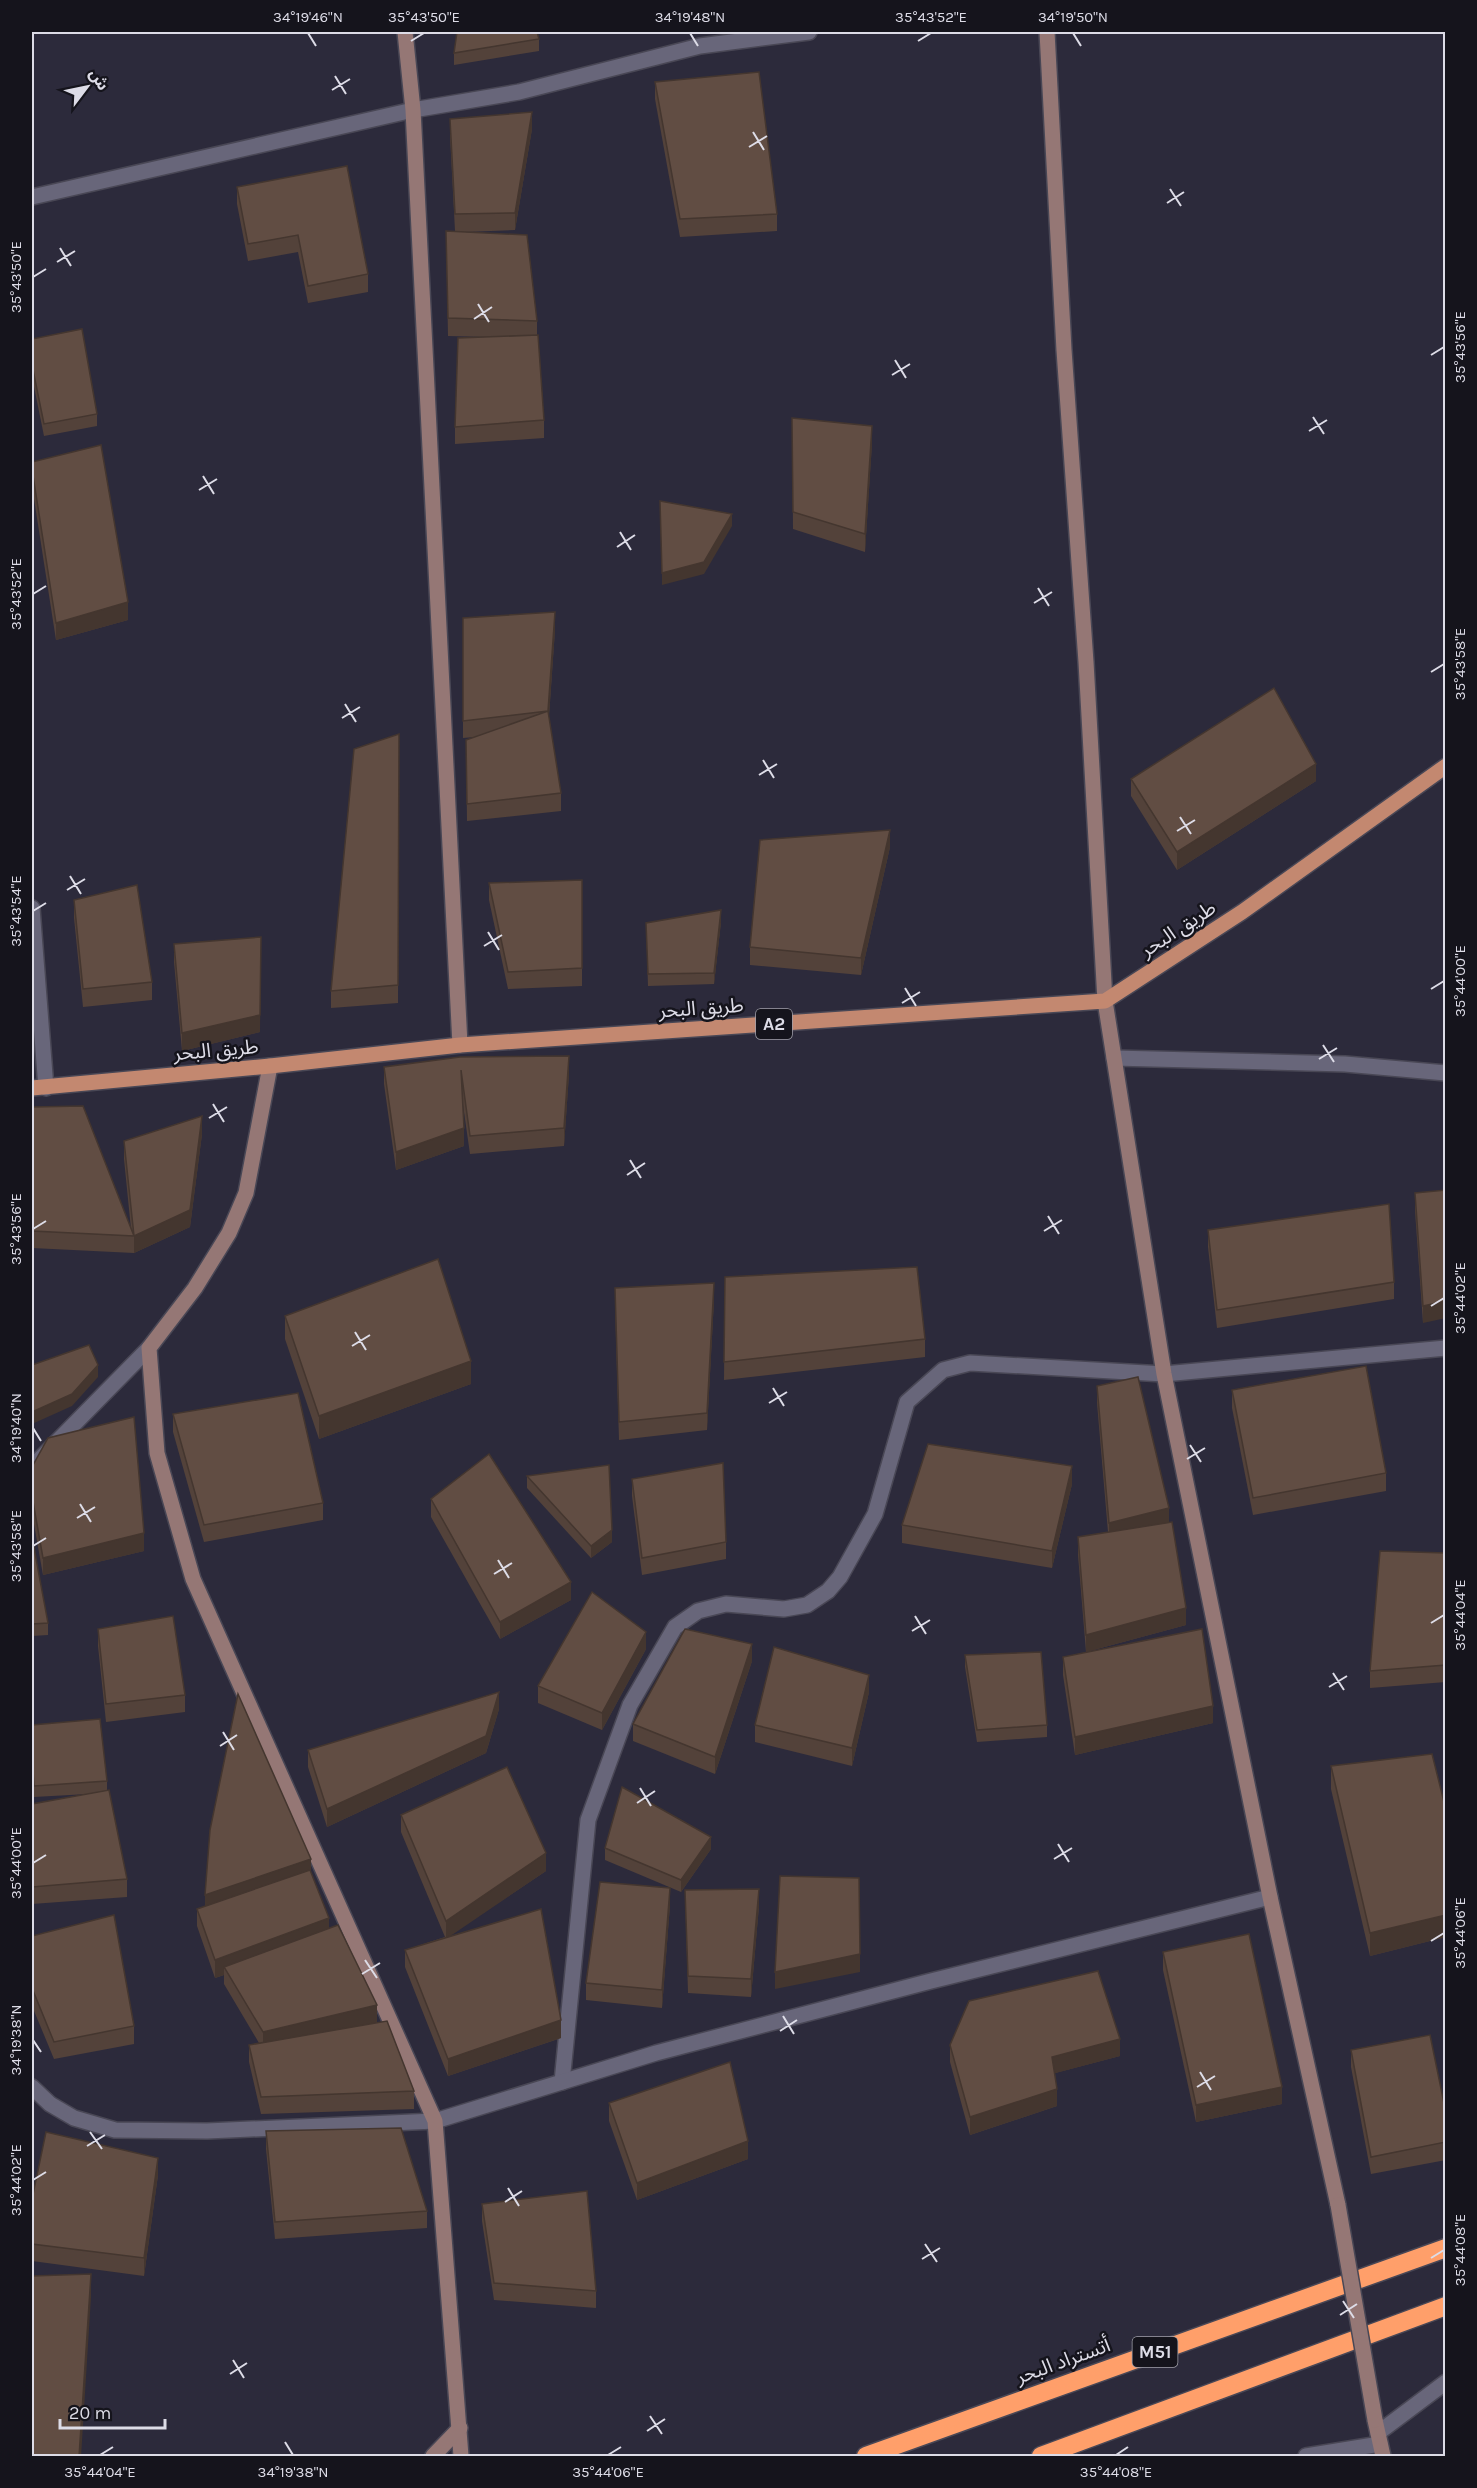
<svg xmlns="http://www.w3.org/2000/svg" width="1477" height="2488" viewBox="0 0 1477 2488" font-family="Karla,'Noto Sans Arabic',sans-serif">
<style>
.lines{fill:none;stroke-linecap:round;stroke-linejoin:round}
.street-casing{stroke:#494755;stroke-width:18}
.secondary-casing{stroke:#494755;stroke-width:18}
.primary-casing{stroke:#494755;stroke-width:18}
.highway-casing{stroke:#494755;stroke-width:21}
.street{stroke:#68667a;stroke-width:15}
.secondary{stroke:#957775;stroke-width:15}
.primary{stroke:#c38870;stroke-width:15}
.highway{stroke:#ff9f6a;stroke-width:18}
.secondary-bridge-casing{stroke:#494755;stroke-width:18;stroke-linecap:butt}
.secondary-bridge{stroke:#957775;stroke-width:15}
.wall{fill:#53423a}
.shaded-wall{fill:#44362f}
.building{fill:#614d43;stroke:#44362f;stroke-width:1.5}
.ticks{fill:none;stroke:#dddce7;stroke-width:2}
.labels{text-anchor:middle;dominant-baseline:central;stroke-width:5;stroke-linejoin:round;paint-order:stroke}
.shield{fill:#15141c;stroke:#a1a0aa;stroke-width:1.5}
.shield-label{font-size:18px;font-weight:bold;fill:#dddce7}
.street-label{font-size:20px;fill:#dddce7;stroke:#15141c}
.neatline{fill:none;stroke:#dddce7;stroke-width:2}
.ticks-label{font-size:15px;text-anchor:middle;fill:#dddce7}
</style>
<rect width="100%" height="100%" fill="#2c2a3b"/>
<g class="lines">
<defs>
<g id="street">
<polyline points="32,197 413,110 519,92 700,46 809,32"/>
<polyline points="32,908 46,1088"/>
<polyline points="1114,1058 1345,1064 1446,1073"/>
<polyline points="32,1467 149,1348"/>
<polyline points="562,2082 588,1820 630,1705 675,1627 698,1611 726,1604 784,1609 807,1605 828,1591 840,1577 875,1514 907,1402 943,1370 970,1363 1164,1374 1446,1348"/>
<polyline points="32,2087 50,2104 74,2118 115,2130 207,2131 435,2121 656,2053 931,1981 1270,1897"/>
<polyline points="1378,2433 1446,2382"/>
<polyline points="1306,2456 1380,2444"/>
</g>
<g id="secondary">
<polyline points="405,32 413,110 460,1045"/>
<polyline points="1047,32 1064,350 1086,662 1105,1001 1164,1374 1270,1897 1338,2205"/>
<polyline points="270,1066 246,1193 229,1233 195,1288 149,1348 157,1453 193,1579 435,2121 461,2456"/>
<polyline points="1375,2420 1383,2456"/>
<polyline points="433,2456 460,2428"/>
</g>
<polyline id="primary" points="32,1088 270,1066 460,1045 1105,1001 1242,912 1446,766"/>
<g id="highway">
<polyline points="866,2456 1446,2248"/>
<polyline points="1041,2456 1446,2306"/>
</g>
</defs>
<use href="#street" class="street-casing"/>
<use href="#secondary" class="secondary-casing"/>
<use href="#primary" class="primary-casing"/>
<use href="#highway" class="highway-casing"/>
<use href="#street" class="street"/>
<use href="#secondary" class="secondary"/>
<use href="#primary" class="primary"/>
<use href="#highway" class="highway"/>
<defs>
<polyline id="secondary-bridge" points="1338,2205 1375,2420"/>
</defs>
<use href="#secondary-bridge" class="secondary-bridge-casing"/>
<use href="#secondary-bridge" class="secondary-bridge"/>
</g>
<g class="wall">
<polygon points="539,39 539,51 454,65 454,53"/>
<polygon points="655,82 777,214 777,231 680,237 655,99"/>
<polygon points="450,119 532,129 515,230 465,232 537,321 537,335 544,420 544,438 455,444 455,427 488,337 448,336 446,231 455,231 450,136"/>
<polygon points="237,187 368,274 368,292 308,303 298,252 248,261 237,204"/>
<polygon points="32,339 97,414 97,426 44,436 32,377"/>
<polygon points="792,418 872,443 865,552 793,529"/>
<polygon points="32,469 128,620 56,640 32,486"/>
<polygon points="463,618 555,630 549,717 561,793 561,811 467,821 466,740 475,737 463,738"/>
<polygon points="399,734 398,1003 331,1008 331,991"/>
<polygon points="1131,779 1316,781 1177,870 1131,796"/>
<polygon points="890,847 861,975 750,965 750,947"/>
<polygon points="582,880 582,986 508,989 489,900 489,883"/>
<polygon points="74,900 152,982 152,1000 83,1007 74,918"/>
<polygon points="721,922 714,984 648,986 646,923"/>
<polygon points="174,944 260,1032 182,1051 174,962"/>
<polygon points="384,1067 569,1074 564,1146 470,1154 462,1098 464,1146 396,1170 384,1084"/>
<polygon points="32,1107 131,1229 124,1159 124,1141 202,1134 190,1227 134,1253 32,1248"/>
<polygon points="1446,1190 1423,1323 1415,1211 1415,1193"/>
<polygon points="1208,1230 1394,1282 1394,1299 1217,1328 1208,1247"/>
<polygon points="725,1277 925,1339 925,1357 724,1380"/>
<polygon points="714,1300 707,1430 619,1440 615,1305"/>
<polygon points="285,1316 471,1384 319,1439 285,1339"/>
<polygon points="1097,1386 1169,1523 1186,1625 1086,1652 1078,1555 1078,1537 1108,1532 1097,1403"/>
<polygon points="1232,1390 1386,1473 1386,1491 1253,1515 1232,1408"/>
<polygon points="173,1414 323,1503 323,1520 204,1542 173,1432"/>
<polygon points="32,1467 144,1551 43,1575 32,1513"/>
<polygon points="527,1476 612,1542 591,1558 527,1488"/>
<polygon points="632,1479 726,1542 726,1559 642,1575 632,1496"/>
<polygon points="1072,1484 1052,1568 902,1543 902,1525"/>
<polygon points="431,1499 571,1600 500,1639 431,1517"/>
<polygon points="32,1537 48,1623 48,1635 32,1636"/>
<polygon points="1446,1553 1446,1682 1370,1688 1370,1671"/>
<polygon points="98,1629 185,1695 185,1712 106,1722 98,1646"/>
<polygon points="646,1649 602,1730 538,1703 538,1686"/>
<polygon points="965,1655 1047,1725 1047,1737 977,1742 965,1667"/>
<polygon points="1063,1657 1213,1723 1075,1755 1063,1675"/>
<polygon points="752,1661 715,1774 633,1741 633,1724"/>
<polygon points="869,1692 852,1766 755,1742 755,1725"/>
<polygon points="499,1709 486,1753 327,1827 308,1767 308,1750"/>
<polygon points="32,1725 107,1781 107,1791 127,1879 127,1897 32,1904 32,1804 88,1794 34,1797 32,1766"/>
<polygon points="1331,1766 1446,1810 1446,1937 1370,1956 1331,1789"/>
<polygon points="401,1815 546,1871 449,1936 561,2038 448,2076 405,1967 405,1950 445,1937 401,1832"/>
<polygon points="605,1848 711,1849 681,1892 605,1860"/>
<polygon points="311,1874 329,1928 377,2023 414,2091 414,2109 261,2114 249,2062 249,2045 259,2043 224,1984 224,1975 215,1978 197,1926 197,1909"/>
<polygon points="685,1890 759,1906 751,1997 688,1993"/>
<polygon points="670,1905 662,2008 586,2000 586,1983"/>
<polygon points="32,1936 134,2026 134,2044 54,2059 32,2006"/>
<polygon points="1163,1952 1282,2104 1196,2122 1163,1970"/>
<polygon points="950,2045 1120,2056 1055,2073 1057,2106 970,2135 950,2062"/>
<polygon points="1351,2050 1446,2113 1446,2160 1371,2174 1351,2067"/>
<polygon points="609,2103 748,2159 637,2200 609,2121"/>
<polygon points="266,2131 427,2211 427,2228 275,2239 266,2149"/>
<polygon points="158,2175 144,2276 32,2261 32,2199"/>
<polygon points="482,2204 596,2291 596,2308 494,2300 482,2221"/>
</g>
<g class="shaded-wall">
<polygon points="532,112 532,129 515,230 515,213"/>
<polygon points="872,426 872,443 865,552 865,534"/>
<polygon points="732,514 732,526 704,574 662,585 662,573"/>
<polygon points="128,602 128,620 56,640 56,623"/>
<polygon points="555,612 555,630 548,728 548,711"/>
<polygon points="1316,764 1316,781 1177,870 1177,852"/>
<polygon points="890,830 890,847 861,975 861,958"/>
<polygon points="721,910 721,922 714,984 714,973"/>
<polygon points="261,955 260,1032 182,1051 182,1033"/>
<polygon points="569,1056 569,1074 564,1146 564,1128"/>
<polygon points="202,1116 202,1134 190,1227 134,1253 134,1236"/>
<polygon points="464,1128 464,1146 396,1170 396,1152"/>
<polygon points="714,1283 714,1300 707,1430 707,1413"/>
<polygon points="1446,1301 1446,1318 1423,1323 1423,1306"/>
<polygon points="471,1361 471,1384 319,1439 319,1416"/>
<polygon points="98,1365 98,1377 72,1406 32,1424 32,1412"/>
<polygon points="1072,1466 1072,1484 1052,1568 1052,1551"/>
<polygon points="1169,1508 1169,1526 1109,1540 1109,1523"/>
<polygon points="612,1530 612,1542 591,1558 591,1546"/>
<polygon points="144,1533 144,1551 43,1575 43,1558"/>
<polygon points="571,1582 571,1600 500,1639 500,1622"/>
<polygon points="1186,1608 1186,1625 1086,1652 1086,1635"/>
<polygon points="646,1632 646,1649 602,1730 602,1713"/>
<polygon points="752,1644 752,1661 715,1774 715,1757"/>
<polygon points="869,1675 869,1692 852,1766 852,1748"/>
<polygon points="499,1692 499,1709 486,1753 327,1827 327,1809"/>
<polygon points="1213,1706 1213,1723 1075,1755 1075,1737"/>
<polygon points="711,1837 711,1849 681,1892 681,1880"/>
<polygon points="546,1853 546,1871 446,1939 446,1921"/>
<polygon points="311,1859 311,1877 205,1913 205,1895"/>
<polygon points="670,1888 670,1905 662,2008 662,1990"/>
<polygon points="759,1889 759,1906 751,1997 751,1979"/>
<polygon points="1446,1915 1446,1937 1370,1956 1370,1933"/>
<polygon points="329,1918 329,1936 224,1967 224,1975 215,1978 215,1960"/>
<polygon points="860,1954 860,1972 775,1989 775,1972"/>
<polygon points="377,2005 377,2023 263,2050 263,2032"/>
<polygon points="561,2020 561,2038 448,2076 448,2059"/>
<polygon points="1120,2039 1120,2056 1052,2074 1052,2057"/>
<polygon points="1282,2087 1282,2104 1196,2122 1196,2105"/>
<polygon points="1057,2089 1057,2106 970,2135 970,2117"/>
<polygon points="748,2141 748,2159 637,2200 637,2183"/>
<polygon points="158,2158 158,2175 144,2276 144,2258"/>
<polygon points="91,2274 91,2297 81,2457 79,2457"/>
</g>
<g class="building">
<polygon points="457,32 537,32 539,39 454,53"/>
<polygon points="759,72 777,214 680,219 655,82"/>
<polygon points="532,112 515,213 455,214 450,119"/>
<polygon points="347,166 368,274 308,286 298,235 248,244 237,187"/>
<polygon points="446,231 527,235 537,321 448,318"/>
<polygon points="82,329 97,414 44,424 32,365 32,339"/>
<polygon points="538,335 544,420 455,427 458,338"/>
<polygon points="792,418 872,426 865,534 793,512"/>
<polygon points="101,445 128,602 56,623 32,469 32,462"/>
<polygon points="660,501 732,514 704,562 662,573"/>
<polygon points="555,612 548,711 561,793 467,804 466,740 548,711 463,721 463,618"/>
<polygon points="1274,688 1316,764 1177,852 1131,779"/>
<polygon points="399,734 398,985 331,991 354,749"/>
<polygon points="890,830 861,958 750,947 760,840"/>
<polygon points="582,880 582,968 508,972 489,883"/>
<polygon points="137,885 152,982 83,989 74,900"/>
<polygon points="721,910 714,973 648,974 646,923"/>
<polygon points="261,937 260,1015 182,1033 174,944"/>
<polygon points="569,1056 564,1128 470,1136 461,1070 464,1128 396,1152 384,1067 460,1057"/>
<polygon points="83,1106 134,1236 124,1141 202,1116 190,1210 134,1236 32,1231 32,1107"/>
<polygon points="1446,1190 1446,1301 1423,1306 1415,1193"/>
<polygon points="1389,1204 1394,1282 1217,1310 1208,1230"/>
<polygon points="438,1259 471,1361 319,1416 285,1316"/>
<polygon points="917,1267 925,1339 724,1362 725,1277"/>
<polygon points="714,1283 707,1413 619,1422 615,1288"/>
<polygon points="89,1345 98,1365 72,1394 32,1412 32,1365"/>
<polygon points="1366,1366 1386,1473 1253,1498 1232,1390"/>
<polygon points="1138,1377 1169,1508 1109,1523 1097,1386"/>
<polygon points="298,1393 323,1503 204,1525 173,1414"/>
<polygon points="134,1417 144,1533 43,1558 32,1496 32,1467 48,1438"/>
<polygon points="928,1444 1072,1466 1052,1551 902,1525"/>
<polygon points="489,1454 571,1582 500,1622 431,1499"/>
<polygon points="723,1463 726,1542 642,1558 632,1479"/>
<polygon points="609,1465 612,1530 591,1546 527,1476"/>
<polygon points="1172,1522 1186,1608 1086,1635 1078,1537"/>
<polygon points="32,1537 48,1623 32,1624"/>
<polygon points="1380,1551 1446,1553 1446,1665 1370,1671"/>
<polygon points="592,1592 646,1632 602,1713 538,1686"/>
<polygon points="173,1616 185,1695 106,1704 98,1629"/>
<polygon points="685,1629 752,1644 715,1757 633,1724"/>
<polygon points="1202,1629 1213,1706 1075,1737 1063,1657"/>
<polygon points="774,1647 869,1675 852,1748 755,1725"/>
<polygon points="1041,1652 1047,1725 977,1730 965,1655"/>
<polygon points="499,1692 486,1736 327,1809 308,1750"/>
<polygon points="238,1694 311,1859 205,1895 210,1830"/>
<polygon points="100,1719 107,1781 34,1786 32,1755 32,1725"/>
<polygon points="1432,1754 1446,1810 1446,1915 1370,1933 1331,1766"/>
<polygon points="507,1767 546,1853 446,1921 401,1815"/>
<polygon points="622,1787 711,1837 681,1880 605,1848"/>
<polygon points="109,1790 127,1879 32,1887 32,1804"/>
<polygon points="310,1870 329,1918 215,1960 197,1909"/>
<polygon points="780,1876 859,1878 860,1954 775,1972"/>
<polygon points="600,1882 670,1888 662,1990 586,1983"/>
<polygon points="759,1889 751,1979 688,1976 685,1890"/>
<polygon points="541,1909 561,2020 448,2059 405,1950"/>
<polygon points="114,1915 134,2026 54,2042 32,1988 32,1936"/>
<polygon points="338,1925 377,2005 263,2032 224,1967"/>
<polygon points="1249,1934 1282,2087 1196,2105 1163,1952"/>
<polygon points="1098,1971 1120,2039 1052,2057 1057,2089 970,2117 950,2045 969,2001"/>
<polygon points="387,2021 414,2091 261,2097 249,2045"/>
<polygon points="1430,2035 1446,2113 1446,2142 1371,2157 1351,2050"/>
<polygon points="730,2062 748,2141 637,2183 609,2103"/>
<polygon points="401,2128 427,2211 275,2222 266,2131"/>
<polygon points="46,2132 158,2158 144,2258 32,2244 32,2199"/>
<polygon points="587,2191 596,2291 494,2283 482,2204"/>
<polygon points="91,2274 79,2457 32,2457 32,2276"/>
</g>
<path class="ticks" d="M308,33L316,46M690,33L698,46M1073,33L1081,46M411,41L424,33M918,41L931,33M335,76L346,94M332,90L350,79M753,132L764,150M749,147L767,136M1170,189L1181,206M1167,203L1184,192M60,248L71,266M57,262L75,251M33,277L46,269M478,304L489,322M474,319L492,307M1431,355L1444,347M895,360L906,378M892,375L910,364M1313,417L1324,434M1309,431L1327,420M203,476L214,494M199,490L217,479M620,532L631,550M617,547L635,535M1038,588L1049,606M33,594L46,586M1034,603L1052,592M1431,672L1444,664M345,704L356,722M342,718L360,707M763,760L774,778M759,775L777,764M1180,817L1191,834M1177,831L1195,820M70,876L81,894M67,890L85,879M33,911L46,903M488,932L499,950M484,946L502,935M905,988L916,1006M1431,989L1444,981M902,1003L920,992M1323,1045L1334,1062M1319,1059L1337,1048M213,1104L224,1122M209,1118L227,1107M630,1160L641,1178M627,1175L645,1163M1048,1216L1059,1234M33,1229L46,1221M1044,1231L1062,1220M1431,1306L1444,1298M355,1332L366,1350M352,1346L370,1335M773,1388L784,1406M769,1403L787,1392M33,1428L41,1441M1190,1445L1201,1462M1187,1459L1205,1448M80,1504L91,1522M77,1518L95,1507M33,1546L46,1538M498,1560L509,1578M494,1574L512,1563M915,1616L926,1634M1431,1623L1444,1615M912,1631L930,1620M1333,1673L1344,1690M1329,1687L1347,1676M223,1732L234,1750M220,1746L237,1735M640,1788L651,1806M637,1803L655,1791M1058,1844L1069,1862M1054,1859L1072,1848M33,1863L46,1855M1431,1941L1444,1933M365,1960L377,1978M362,1974L380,1963M783,2016L794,2034M780,2031L797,2020M33,2040L41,2052M1200,2072L1211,2090M1197,2087L1215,2076M90,2132L102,2149M87,2146L105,2135M33,2180L46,2172M508,2188L519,2206M505,2202L522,2191M925,2244L937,2262M1431,2258L1444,2250M922,2259L940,2248M1343,2301L1354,2318M1340,2315L1357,2304M233,2360L244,2378M230,2374L247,2363M650,2416L662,2434M647,2431L665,2419M285,2442L293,2455M100,2455L113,2447M608,2455L621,2447M1116,2455L1128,2447"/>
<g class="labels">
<g class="shield">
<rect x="756" y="1009" width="36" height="30" rx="4.5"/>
<rect x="1132.5" y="2337" width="45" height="30" rx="4.5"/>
</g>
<g class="shield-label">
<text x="774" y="1024">A2</text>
<text x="1155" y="2352">M51</text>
</g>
<g class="street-label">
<text transform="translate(1178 929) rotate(-33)">طريق البحر</text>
<text transform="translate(701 1008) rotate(-4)">طريق البحر</text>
<text transform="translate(216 1050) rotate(-5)">طريق البحر</text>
<text transform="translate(1063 2361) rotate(-20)">أتستراد البحر</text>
</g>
</g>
<rect width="1477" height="2488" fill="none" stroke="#15141c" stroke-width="66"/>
<g transform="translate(87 87) rotate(58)" stroke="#15141c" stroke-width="4.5" paint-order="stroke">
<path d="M0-4.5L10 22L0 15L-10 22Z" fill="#dddce7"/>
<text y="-9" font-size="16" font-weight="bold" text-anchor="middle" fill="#dddce7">ش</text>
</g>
<path d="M60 2419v9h105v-9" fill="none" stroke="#dddce7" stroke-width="3"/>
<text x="69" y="2419" font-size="18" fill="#dddce7" stroke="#15141c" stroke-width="4.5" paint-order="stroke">20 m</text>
<rect x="33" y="33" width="1411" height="2422" class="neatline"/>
<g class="ticks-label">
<text x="308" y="22">34°19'46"N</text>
<text x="424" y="22">35°43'50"E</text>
<text x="690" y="22">34°19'48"N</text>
<text x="931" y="22">35°43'52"E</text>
<text x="1073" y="22">34°19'50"N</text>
<text transform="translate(16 277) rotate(-90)" y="5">35°43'50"E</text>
<text transform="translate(1460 347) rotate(-90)" y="5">35°43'56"E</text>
<text transform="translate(16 594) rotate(-90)" y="5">35°43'52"E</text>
<text transform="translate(1460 664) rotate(-90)" y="5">35°43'58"E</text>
<text transform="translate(16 911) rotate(-90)" y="5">35°43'54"E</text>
<text transform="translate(1460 981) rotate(-90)" y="5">35°44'00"E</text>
<text transform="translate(16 1229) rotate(-90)" y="5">35°43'56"E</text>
<text transform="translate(1460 1298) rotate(-90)" y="5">35°44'02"E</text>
<text transform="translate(16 1428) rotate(-90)" y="5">34°19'40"N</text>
<text transform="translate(16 1546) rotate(-90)" y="5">35°43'58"E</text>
<text transform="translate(1460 1615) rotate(-90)" y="5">35°44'04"E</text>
<text transform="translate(16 1863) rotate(-90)" y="5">35°44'00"E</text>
<text transform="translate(1460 1933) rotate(-90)" y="5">35°44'06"E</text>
<text transform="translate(16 2040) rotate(-90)" y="5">34°19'38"N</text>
<text transform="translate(16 2180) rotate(-90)" y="5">35°44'02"E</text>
<text transform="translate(1460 2250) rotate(-90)" y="5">35°44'08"E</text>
<text x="100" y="2477">35°44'04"E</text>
<text x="293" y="2477">34°19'38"N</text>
<text x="608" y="2477">35°44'06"E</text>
<text x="1116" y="2477">35°44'08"E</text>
</g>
</svg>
